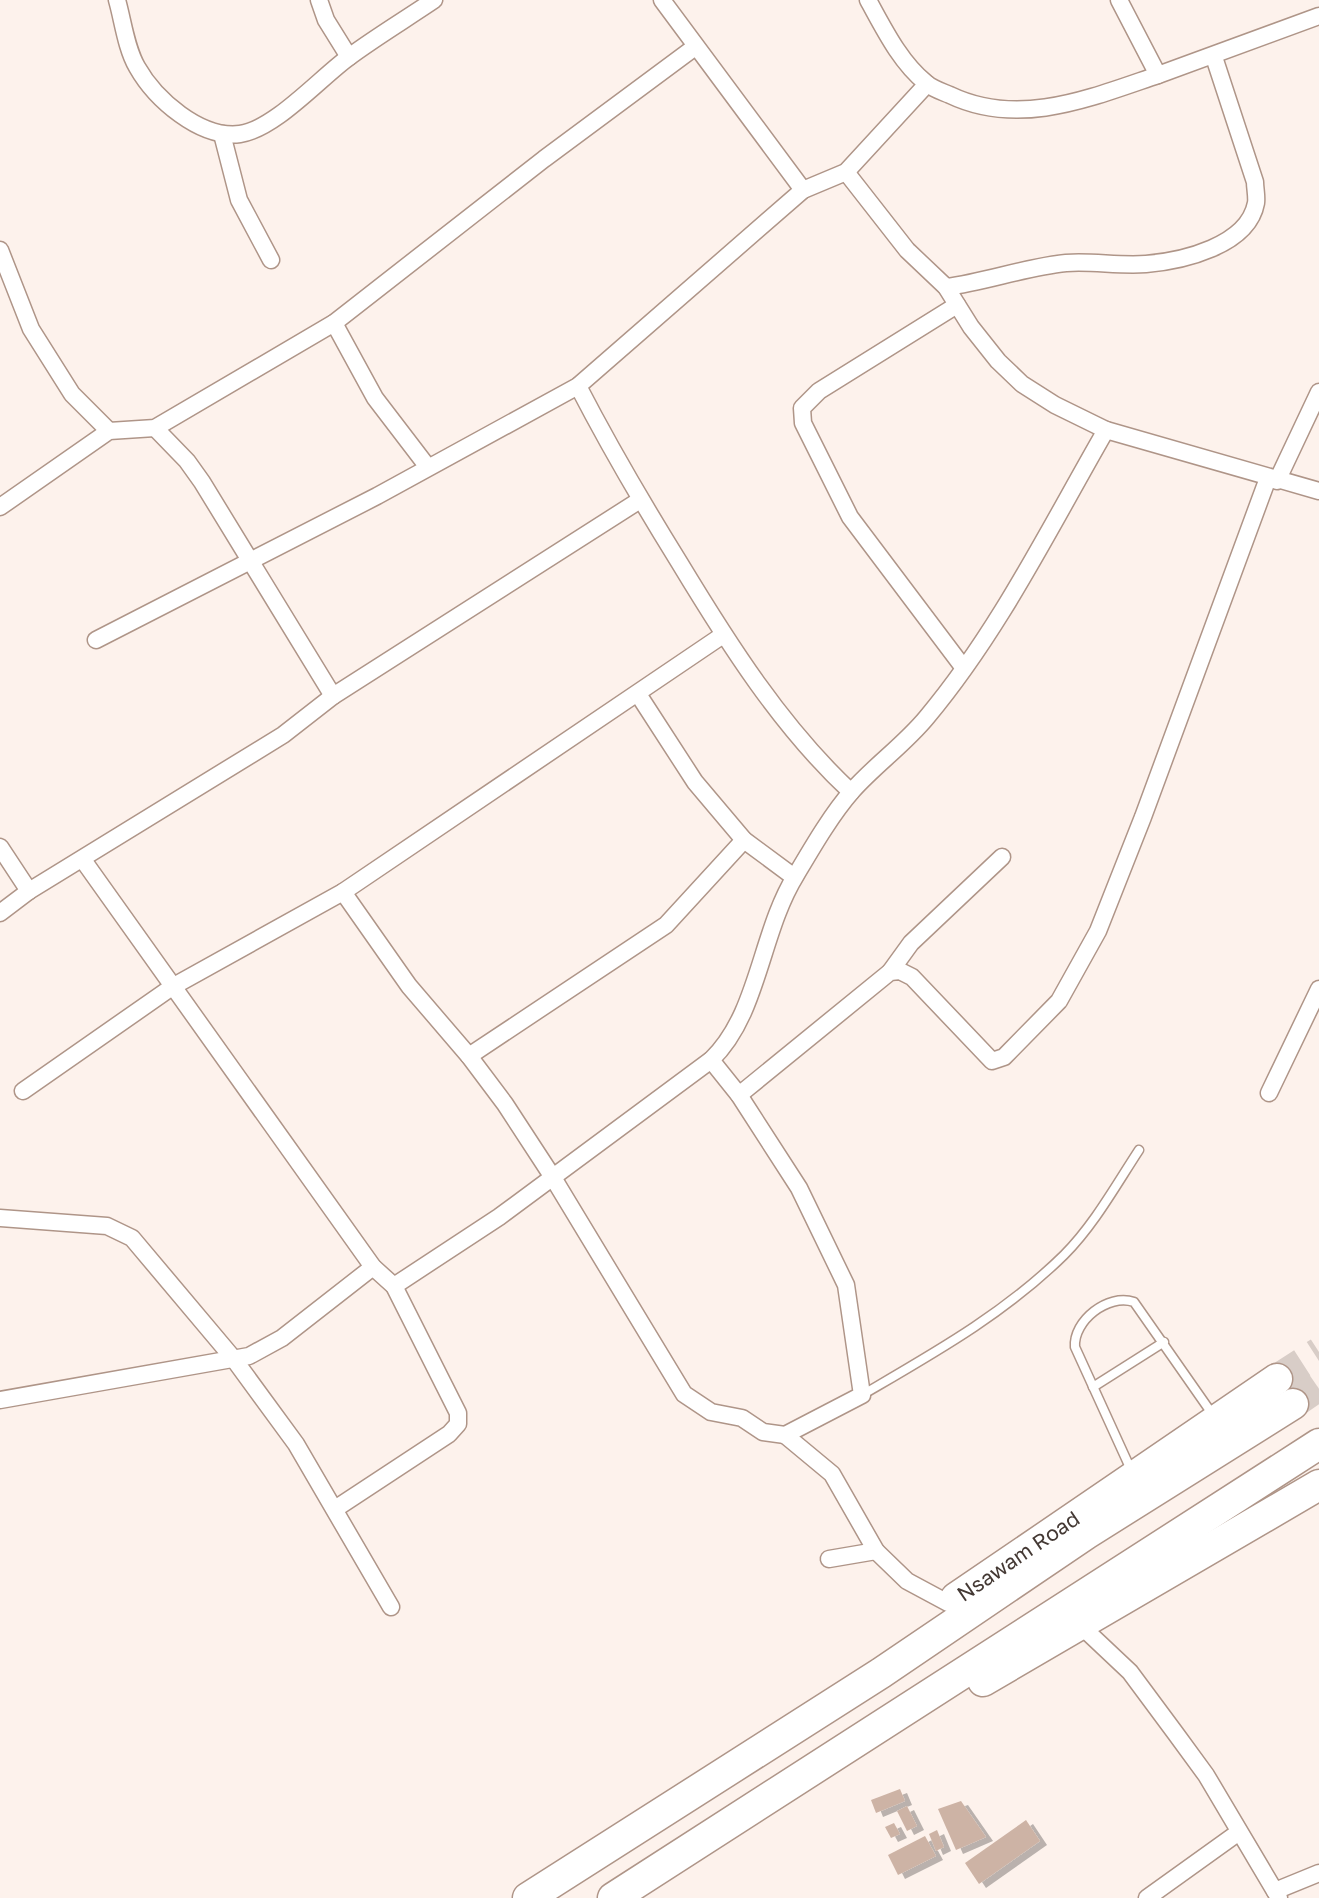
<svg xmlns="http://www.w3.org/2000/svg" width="1319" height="1898" viewBox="0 0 1319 1898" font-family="'Golos Text',sans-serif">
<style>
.building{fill:#cdb3a5;filter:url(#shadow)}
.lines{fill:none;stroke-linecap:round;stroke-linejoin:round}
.highway-tunnel{stroke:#d8cdc7;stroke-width:30;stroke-dasharray:30 15;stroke-linecap:butt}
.lane-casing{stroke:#af9588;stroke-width:11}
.street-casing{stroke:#af9588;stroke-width:19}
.highway-casing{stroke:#af9588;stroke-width:33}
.lane{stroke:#fff;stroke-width:8}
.street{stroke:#fff;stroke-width:16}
.highway{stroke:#fff;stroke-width:30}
.labels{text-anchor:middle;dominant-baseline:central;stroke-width:5;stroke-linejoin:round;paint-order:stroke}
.street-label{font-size:21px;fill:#443934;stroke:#fdf2ec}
</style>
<defs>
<filter id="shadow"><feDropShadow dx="7" dy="4" stdDeviation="0" flood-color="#0004"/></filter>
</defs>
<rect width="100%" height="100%" fill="#fdf2ec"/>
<g class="building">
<polygon points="900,1789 905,1801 876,1813 871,1800"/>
<polygon points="961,1801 986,1837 956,1850 938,1809"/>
<polygon points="907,1806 917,1826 907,1831 897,1811"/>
<polygon points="1026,1820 1040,1841 979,1884 965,1863"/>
<polygon points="894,1823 900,1834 891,1838 885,1827"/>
<polygon points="937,1830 944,1847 936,1851 929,1834"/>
<polygon points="925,1836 936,1856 898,1875 888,1855"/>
</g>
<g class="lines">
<g class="highway-tunnel">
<polyline points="1277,1379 1319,1352"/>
<polyline points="1293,1404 1319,1386"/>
</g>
<defs>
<g id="lane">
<polyline points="1093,1387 1164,1342"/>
<path d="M862,1395C934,1353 1004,1314 1064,1255C1094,1225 1116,1185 1139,1150"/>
<path d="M1132,1472L1075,1347C1073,1321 1108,1293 1134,1302L1213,1415"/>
</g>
<g id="street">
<path d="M117,0C123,21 126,48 137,67C155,99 200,139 240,134C275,129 320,78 349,57C376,37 406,19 434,0"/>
<polyline points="319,0 326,20 349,57"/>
<polyline points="662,0 803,190"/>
<path d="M868,0C884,29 900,62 926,83C933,89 943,92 950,95C1019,128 1090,98 1158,75"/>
<polyline points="1119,0 1158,75 1319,16"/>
<polyline points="222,134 239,200 271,260"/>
<polyline points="846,172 907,250 946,287 971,327 998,361 1022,384 1055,405 1106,430 1319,491"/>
<polyline points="0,250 31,329 72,394 109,431"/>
<path d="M946,287C986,282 1025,267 1066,263C1092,261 1119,266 1146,264C1182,261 1248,246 1256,203C1257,197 1255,188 1255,182L1214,57"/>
<polyline points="957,305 819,391 802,408 803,423 850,517 963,667"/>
<polyline points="334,323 375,398 427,466"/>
<path d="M578,386C609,446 643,504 679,562C728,643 781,727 851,792"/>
<polyline points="155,428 187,461 202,482 333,696 640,500"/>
<polyline points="1277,481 1319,392"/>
<polyline points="0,507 109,431 155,428 334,323 544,159 695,47"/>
<polyline points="96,640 377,496 578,386 803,190 846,172 927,84"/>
<polyline points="638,694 695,782 744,840 794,877"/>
<polyline points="0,847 29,891"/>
<polyline points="83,860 373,1267 394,1286 458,1413 458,1424 449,1434 335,1509"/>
<polyline points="343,892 409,986 469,1056 505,1104 552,1176 684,1394 711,1412 742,1418 763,1432 785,1435 862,1395 846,1285 799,1188 739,1095 711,1060"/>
<polyline points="0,913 29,891 283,735 333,696"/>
<polyline points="890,972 911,943 1002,857"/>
<polyline points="469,1056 666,925 744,840"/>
<polyline points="23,1091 172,987 343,892 723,635"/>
<polyline points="1269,1093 1319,989"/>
<polyline points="739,1095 890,972 900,971 912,977 992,1061 1004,1057 1059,1001 1098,931 1143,817 1268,478"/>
<polyline points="0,1218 107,1226 132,1238 233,1358 296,1444 391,1607"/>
<path d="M394,1286L499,1217L711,1060C759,1014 760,933 796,875C812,848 831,815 852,791C875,765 905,744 927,717C999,631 1050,527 1106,430"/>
<polyline points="0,1400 249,1356 282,1338 373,1267"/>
<polyline points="785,1435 832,1474 876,1551 907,1581 948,1603"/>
<polyline points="829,1559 876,1551"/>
<polyline points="1078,1623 1130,1672 1176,1734 1206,1775 1279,1898"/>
<polyline points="1275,1891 1319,1873"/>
<polyline points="1147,1898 1239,1832"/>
</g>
<g id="highway">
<path id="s1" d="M956,1598L1277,1379"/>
<polyline points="983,1681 1319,1485"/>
<polyline points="528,1898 881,1673 1086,1534 1293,1404"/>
<polyline points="613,1898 1319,1444"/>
</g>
</defs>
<use href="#lane" class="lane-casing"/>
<use href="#street" class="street-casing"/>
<use href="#highway" class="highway-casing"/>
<use href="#lane" class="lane"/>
<use href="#street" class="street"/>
<use href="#highway" class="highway"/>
</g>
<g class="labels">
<g class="street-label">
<text stroke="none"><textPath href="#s1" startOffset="75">Nsawam Road</textPath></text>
</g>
</g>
</svg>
